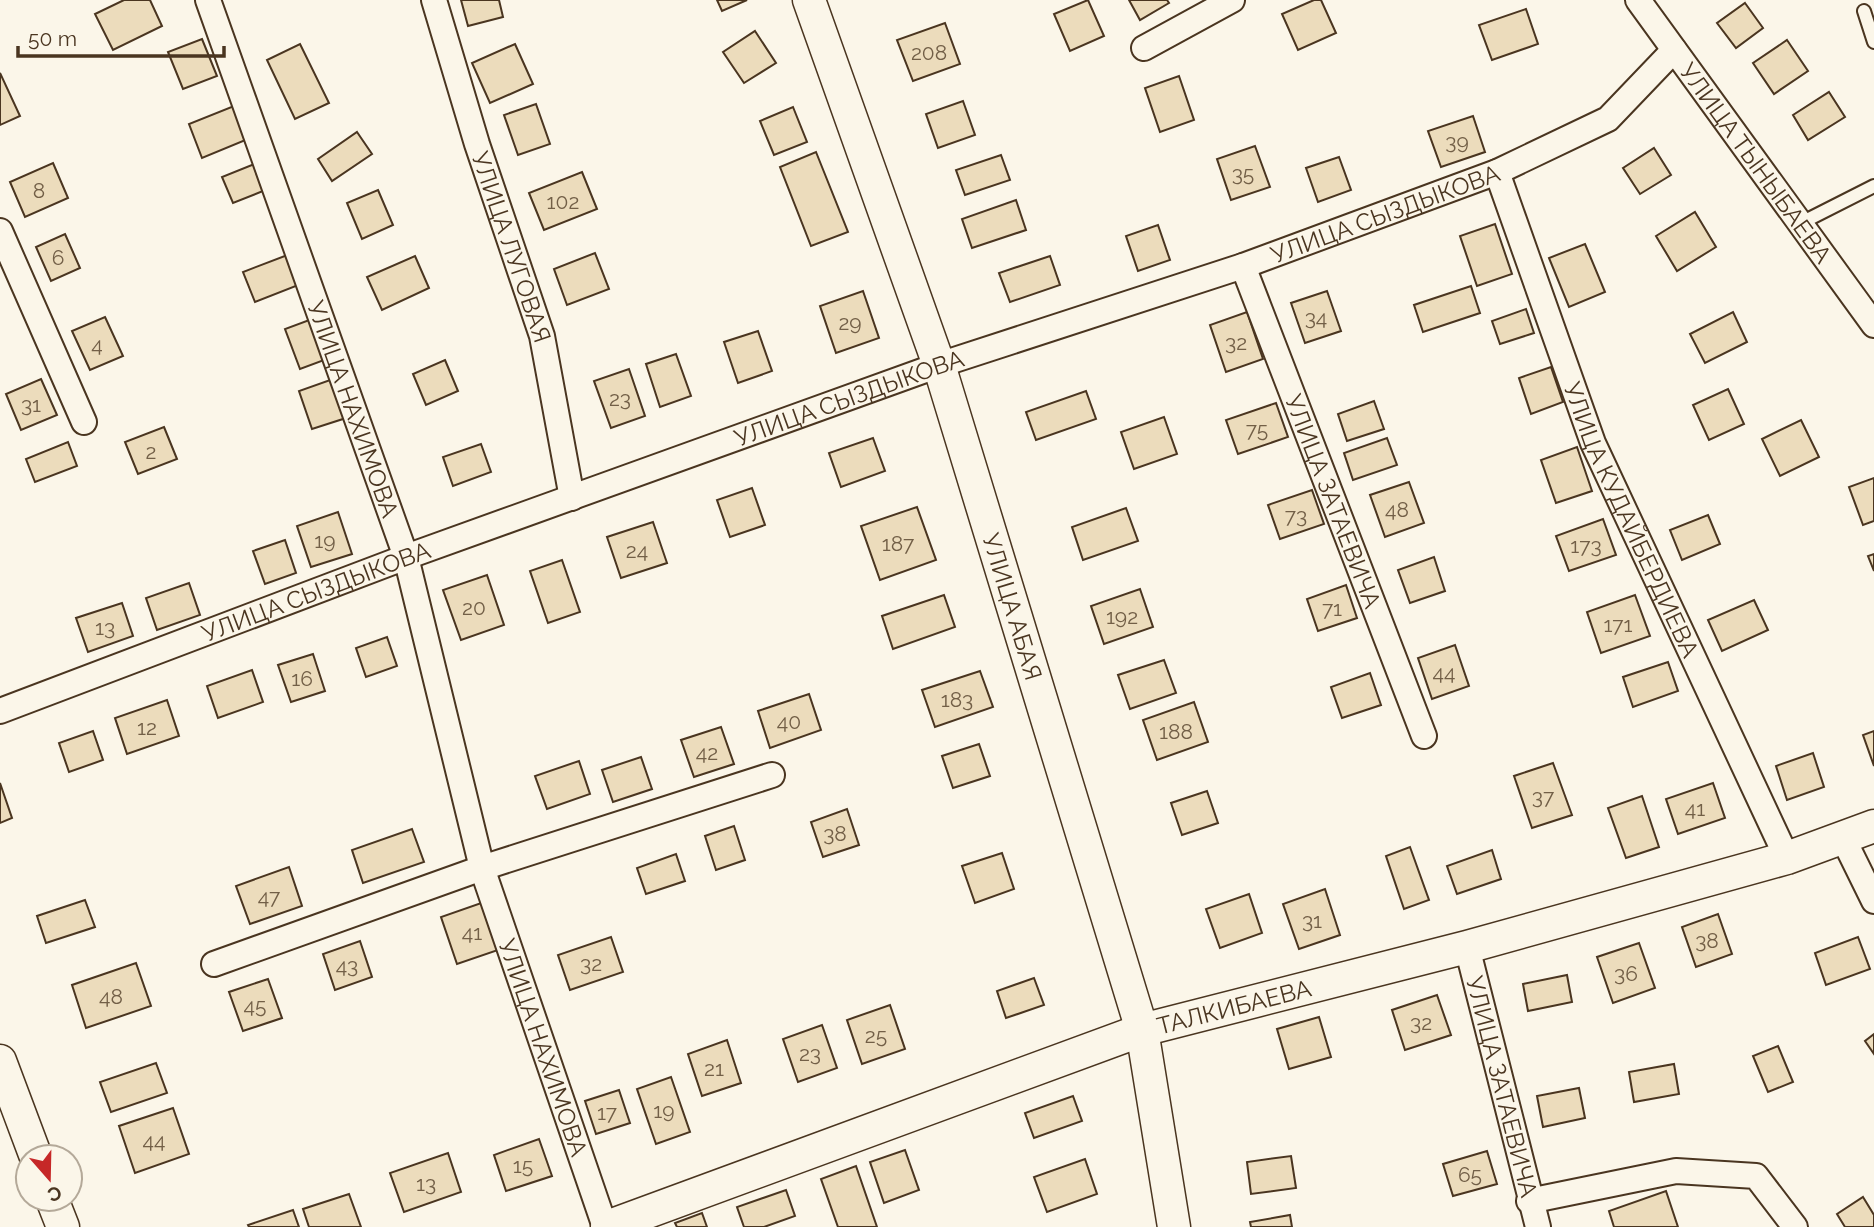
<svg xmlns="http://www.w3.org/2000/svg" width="1874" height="1227" viewBox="0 0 1874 1227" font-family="Raleway,sans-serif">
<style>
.building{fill:#ecdcbc;stroke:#4a3520;stroke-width:2}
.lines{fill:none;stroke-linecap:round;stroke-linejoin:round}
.service-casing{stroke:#4a3520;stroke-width:16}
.minor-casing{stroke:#4a3520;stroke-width:28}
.tertiary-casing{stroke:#4a3520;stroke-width:35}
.service{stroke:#fbf6e9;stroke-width:12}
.minor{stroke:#fbf6e9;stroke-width:24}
.tertiary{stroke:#fbf6e9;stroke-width:32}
.labels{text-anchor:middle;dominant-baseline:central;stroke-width:5;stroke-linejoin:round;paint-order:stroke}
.number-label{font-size:21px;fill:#725f47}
.street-label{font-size:24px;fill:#4a3520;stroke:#fbf6e9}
</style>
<rect width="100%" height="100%" fill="#fbf6e9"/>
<g class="building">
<polygon points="124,0 150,0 162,26 113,50 95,14"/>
<polygon points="461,0 499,0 503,17 468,26"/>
<polygon points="717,0 747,0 722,11"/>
<polygon points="1088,0 1104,36 1070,51 1054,14"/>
<polygon points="1129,0 1167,0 1169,3 1140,20"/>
<polygon points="1314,0 1321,0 1336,33 1298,50 1282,14"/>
<polygon points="1745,3 1763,28 1736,48 1717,23"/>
<polygon points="1526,9 1538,44 1492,60 1479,25"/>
<polygon points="945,23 960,64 913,81 897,40"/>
<polygon points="755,31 776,63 744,83 723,52"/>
<polygon points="202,39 217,76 183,89 168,52"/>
<polygon points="1787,40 1808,71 1774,94 1753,63"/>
<polygon points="300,44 329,103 295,119 267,60"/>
<polygon points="515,44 533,84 490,103 472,63"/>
<polygon points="0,73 20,116 0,125"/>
<polygon points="1179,76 1194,120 1160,132 1145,88"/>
<polygon points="1829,92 1845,117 1808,140 1793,115"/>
<polygon points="963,101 975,135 938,148 926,114"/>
<polygon points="536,104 550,144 518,155 504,115"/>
<polygon points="234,106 248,139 202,158 189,124"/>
<polygon points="793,107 807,142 774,155 760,121"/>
<polygon points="1473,116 1485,152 1441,167 1428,131"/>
<polygon points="357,132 372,154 332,181 318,159"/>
<polygon points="1255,146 1270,187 1231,200 1217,159"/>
<polygon points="1654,148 1671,175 1640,194 1623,168"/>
<polygon points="816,152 848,232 811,246 780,167"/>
<polygon points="1001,155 1010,180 965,195 956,170"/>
<polygon points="1339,157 1351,190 1318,202 1306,168"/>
<polygon points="53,163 68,198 25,217 10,182"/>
<polygon points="257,163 268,189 233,203 222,177"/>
<polygon points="582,172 597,209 544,230 529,193"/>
<polygon points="378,190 393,225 362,239 347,203"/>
<polygon points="1016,200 1026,230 972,248 962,219"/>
<polygon points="1695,212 1716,247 1677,271 1656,236"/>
<polygon points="1495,224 1512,274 1477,286 1460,236"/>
<polygon points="1158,225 1170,260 1138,271 1126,236"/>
<polygon points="65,234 80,268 51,281 36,247"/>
<polygon points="1585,244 1605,292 1569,307 1549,258"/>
<polygon points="595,253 609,289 567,305 554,269"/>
<polygon points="290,254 301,284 255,302 243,272"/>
<polygon points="415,256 429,288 382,310 367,277"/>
<polygon points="1050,256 1060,285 1010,302 999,273"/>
<polygon points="1471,286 1480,313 1423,332 1414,305"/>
<polygon points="863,291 879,338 836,353 820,306"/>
<polygon points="1327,291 1341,331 1305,343 1291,303"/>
<polygon points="1526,309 1534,333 1500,344 1492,321"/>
<polygon points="1247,312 1263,359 1226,372 1210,325"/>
<polygon points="1733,312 1747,342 1705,363 1690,334"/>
<polygon points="105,317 123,356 90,370 72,331"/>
<polygon points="312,319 327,359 300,369 285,329"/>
<polygon points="758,331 772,371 738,383 724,342"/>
<polygon points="676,354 691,396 660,407 646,364"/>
<polygon points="445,360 458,391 426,405 413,374"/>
<polygon points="1551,367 1563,402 1531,414 1519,378"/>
<polygon points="629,369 645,416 611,428 594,381"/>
<polygon points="41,379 57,415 21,430 6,394"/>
<polygon points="333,379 346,418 312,429 299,391"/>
<polygon points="1728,389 1744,424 1709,440 1693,405"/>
<polygon points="1086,391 1096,419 1036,440 1026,412"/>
<polygon points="1374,401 1384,429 1347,441 1338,414"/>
<polygon points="1276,403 1288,437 1238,454 1226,420"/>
<polygon points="1164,417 1177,454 1134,469 1121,432"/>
<polygon points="1801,420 1819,457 1780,476 1762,439"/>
<polygon points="164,427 177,459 138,474 125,442"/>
<polygon points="873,438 885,471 841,487 829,453"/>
<polygon points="1387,438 1397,465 1353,480 1344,453"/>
<polygon points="68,442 77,466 35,482 26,459"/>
<polygon points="481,444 491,472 453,486 443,457"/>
<polygon points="1577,447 1592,491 1556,503 1541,460"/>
<polygon points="1874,478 1874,521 1863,525 1849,487"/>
<polygon points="1409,482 1424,523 1385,537 1370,495"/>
<polygon points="752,488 765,525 730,537 717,500"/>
<polygon points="1312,490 1324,524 1280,539 1268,505"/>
<polygon points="917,507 936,560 880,580 861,526"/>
<polygon points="1126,508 1138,541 1083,560 1072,527"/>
<polygon points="338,512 352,554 311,567 297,526"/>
<polygon points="1708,515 1720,544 1682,560 1670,530"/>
<polygon points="1603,519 1616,555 1569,571 1556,536"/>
<polygon points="653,522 667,563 621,578 607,537"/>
<polygon points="285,540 296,573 265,584 253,551"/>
<polygon points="1874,554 1874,571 1868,556"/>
<polygon points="1434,557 1445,591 1410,603 1398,570"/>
<polygon points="562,560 580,612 548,623 530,571"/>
<polygon points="487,575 504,625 461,640 443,590"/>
<polygon points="189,583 200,615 157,630 146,598"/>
<polygon points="1346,585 1357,618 1318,631 1307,599"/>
<polygon points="1140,589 1153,627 1104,644 1091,606"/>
<polygon points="944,595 955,627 893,649 882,616"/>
<polygon points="1635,595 1650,636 1601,653 1587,612"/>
<polygon points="1754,600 1768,630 1722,651 1708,620"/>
<polygon points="122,603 133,636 88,652 76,618"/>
<polygon points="387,637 397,666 366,677 356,648"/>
<polygon points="1455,645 1469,686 1432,699 1418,658"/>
<polygon points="313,654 325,691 291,702 278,665"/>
<polygon points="1164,660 1176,693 1130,709 1118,675"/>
<polygon points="1668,662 1678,691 1633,707 1623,677"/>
<polygon points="252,670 263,702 218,718 207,686"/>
<polygon points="980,671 993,707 935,727 922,690"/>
<polygon points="1370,673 1381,705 1342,718 1331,687"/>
<polygon points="809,694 821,730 770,748 758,711"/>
<polygon points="167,700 179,736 127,754 115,718"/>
<polygon points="1194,702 1208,742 1157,760 1143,720"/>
<polygon points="721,727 734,764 694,777 681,740"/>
<polygon points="93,731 103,760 69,772 59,743"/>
<polygon points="1874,731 1874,766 1863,735"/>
<polygon points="979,744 990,776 953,788 942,756"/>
<polygon points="1813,753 1824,787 1787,800 1776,766"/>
<polygon points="641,757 652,789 613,802 602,770"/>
<polygon points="579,761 590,794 547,809 535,776"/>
<polygon points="1553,763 1572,815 1532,828 1514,776"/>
<polygon points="0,783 12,818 0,823"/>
<polygon points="1713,783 1725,818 1678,834 1666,799"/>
<polygon points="1207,791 1218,823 1182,835 1171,803"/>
<polygon points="1642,796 1659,847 1626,858 1608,808"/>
<polygon points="847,809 859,845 823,857 811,822"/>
<polygon points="734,826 745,860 716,870 705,836"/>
<polygon points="412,829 424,862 363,883 352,850"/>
<polygon points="1410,847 1429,900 1404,909 1386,856"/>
<polygon points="1492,850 1501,879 1457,894 1447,866"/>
<polygon points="1002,853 1014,889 975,903 962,866"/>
<polygon points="676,854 685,881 646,894 637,868"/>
<polygon points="289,867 302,906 250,924 236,886"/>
<polygon points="1325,889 1340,935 1299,949 1283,904"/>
<polygon points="1249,894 1262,933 1220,948 1206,909"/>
<polygon points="85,900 95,927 46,943 37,916"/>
<polygon points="487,901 504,948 457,964 441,917"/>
<polygon points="1718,914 1732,954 1696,967 1682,927"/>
<polygon points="611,937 623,972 570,990 558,955"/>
<polygon points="1858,937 1870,969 1826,985 1815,953"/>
<polygon points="360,941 372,977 335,990 323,954"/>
<polygon points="1639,943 1655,988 1613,1003 1597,957"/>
<polygon points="136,963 151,1006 86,1028 72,985"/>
<polygon points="1567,975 1572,1002 1528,1011 1523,984"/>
<polygon points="1034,978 1044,1005 1006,1018 997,991"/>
<polygon points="268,979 282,1018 243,1031 229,992"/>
<polygon points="1437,995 1451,1035 1405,1050 1392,1010"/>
<polygon points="890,1005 905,1049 862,1064 847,1020"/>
<polygon points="1319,1017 1331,1057 1289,1069 1277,1029"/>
<polygon points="822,1025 837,1068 798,1082 783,1039"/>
<polygon points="1874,1034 1874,1054 1865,1041"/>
<polygon points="727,1040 741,1083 702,1096 688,1054"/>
<polygon points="1778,1046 1793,1082 1768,1092 1753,1056"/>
<polygon points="156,1063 167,1093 111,1112 100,1082"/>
<polygon points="1674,1064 1679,1094 1634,1102 1629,1072"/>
<polygon points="671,1077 690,1132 656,1144 637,1089"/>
<polygon points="1579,1088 1585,1118 1543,1127 1537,1096"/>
<polygon points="619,1090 630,1123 596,1134 585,1101"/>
<polygon points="1073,1096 1082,1121 1034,1138 1025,1113"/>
<polygon points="173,1108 189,1154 135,1173 119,1126"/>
<polygon points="539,1139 552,1176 506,1191 494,1155"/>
<polygon points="905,1150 919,1190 884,1203 870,1162"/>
<polygon points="1487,1151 1497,1184 1453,1196 1443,1164"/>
<polygon points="448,1153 461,1192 404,1212 390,1173"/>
<polygon points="1291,1156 1296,1188 1251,1194 1247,1162"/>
<polygon points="1085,1159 1097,1194 1047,1212 1034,1177"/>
<polygon points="856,1166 877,1227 838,1227 821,1179"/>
<polygon points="786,1190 795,1216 764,1227 744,1227 737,1207"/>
<polygon points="1666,1191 1678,1227 1614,1227 1609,1211"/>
<polygon points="349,1194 361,1227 309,1227 303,1209"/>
<polygon points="1863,1197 1874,1215 1874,1227 1845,1227 1837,1214"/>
<polygon points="293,1210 299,1227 249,1227 248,1225"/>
<polygon points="702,1213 707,1227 677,1227 675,1223"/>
<polygon points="1290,1215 1292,1227 1251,1227 1250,1222"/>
</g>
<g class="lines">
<defs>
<g id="service">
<polyline points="1864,11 1874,42"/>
<polyline points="1799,224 1874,186"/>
</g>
<g id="minor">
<path id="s1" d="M208,0L406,557L482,868L605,1227"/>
<path id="s2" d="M434,0L477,144L542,336L572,498"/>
<path id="s3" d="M1638,0L1874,325"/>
<polyline points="1144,48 1232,0"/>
<path id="s4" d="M1497,172L1593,443L1787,858"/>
<polyline points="0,231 84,422"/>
<path id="s5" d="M1243,266L1424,736"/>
<path id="s6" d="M0,711L406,557L939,365L1243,266L1497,172L1608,119L1674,50"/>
<polyline points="1842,836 1874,901"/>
<path id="s7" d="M1467,947L1538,1227"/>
<polyline points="214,964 482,868 772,775"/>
<polyline points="1529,1201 1676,1171 1756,1176 1795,1227"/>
</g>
<g id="tertiary">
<path id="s8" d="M809,0L939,365L1142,1030L1174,1227"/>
<polyline points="0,1061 36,1157"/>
<polyline points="52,1199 63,1227"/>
<path id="s9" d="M607,1227L1142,1030L1467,947L1787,858L1874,826"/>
</g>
</defs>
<use href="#service" class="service-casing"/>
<use href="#minor" class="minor-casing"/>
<use href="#tertiary" class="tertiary-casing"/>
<use href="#service" class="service"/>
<use href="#minor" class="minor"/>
<use href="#tertiary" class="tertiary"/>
</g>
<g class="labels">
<g class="number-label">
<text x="929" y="52">208</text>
<text x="1457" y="141">39</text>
<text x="1243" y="173">35</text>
<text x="39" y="190">8</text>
<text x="563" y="201">102</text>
<text x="58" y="257">6</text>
<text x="1316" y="317">34</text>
<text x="850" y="322">29</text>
<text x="1236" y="342">32</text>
<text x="97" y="344">4</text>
<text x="620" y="398">23</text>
<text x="31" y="404">31</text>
<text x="1257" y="429">75</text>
<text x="151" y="451">2</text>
<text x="1397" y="509">48</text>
<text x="1296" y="515">73</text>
<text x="325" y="540">19</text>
<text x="898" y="543">187</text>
<text x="1586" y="545">173</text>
<text x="637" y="550">24</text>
<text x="474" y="607">20</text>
<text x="1332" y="608">71</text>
<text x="1122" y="616">192</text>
<text x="1618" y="624">171</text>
<text x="105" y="627">13</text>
<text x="1444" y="672">44</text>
<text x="302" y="678">16</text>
<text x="957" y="699">183</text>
<text x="789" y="721">40</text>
<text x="147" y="727">12</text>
<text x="1176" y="731">188</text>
<text x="707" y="752">42</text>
<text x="1543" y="796">37</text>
<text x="1695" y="808">41</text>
<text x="835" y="833">38</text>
<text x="269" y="896">47</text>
<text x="1312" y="920">31</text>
<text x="472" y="932">41</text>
<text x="1707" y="940">38</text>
<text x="591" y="963">32</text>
<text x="347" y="965">43</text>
<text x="1626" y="973">36</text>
<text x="111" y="996">48</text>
<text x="255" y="1005">45</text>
<text x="1421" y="1022">32</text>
<text x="876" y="1035">25</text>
<text x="810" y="1053">23</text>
<text x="714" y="1068">21</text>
<text x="664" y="1110">19</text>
<text x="607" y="1112">17</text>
<text x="154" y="1140">44</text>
<text x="523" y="1165">15</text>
<text x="1470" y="1174">65</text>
<text x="426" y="1183">13</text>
</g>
<g class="street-label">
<text stroke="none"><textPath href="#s3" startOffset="201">УЛИЦА ТЫНЫБАЕВА</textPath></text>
<text stroke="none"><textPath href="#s6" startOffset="1472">УЛИЦА СЫЗДЫКОВА</textPath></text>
<text stroke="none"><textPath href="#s2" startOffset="259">УЛИЦА ЛУГОВАЯ</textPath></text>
<text stroke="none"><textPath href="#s6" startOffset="905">УЛИЦА СЫЗДЫКОВА</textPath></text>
<text stroke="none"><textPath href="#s1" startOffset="434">УЛИЦА НАХИМОВА</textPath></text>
<text stroke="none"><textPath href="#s5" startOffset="252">УЛИЦА ЗАТАЕВИЧА</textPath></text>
<text stroke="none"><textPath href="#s4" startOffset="373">УЛИЦА КУДАЙБЕРДИЕВА</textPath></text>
<text stroke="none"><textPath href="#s6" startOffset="338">УЛИЦА СЫЗДЫКОВА</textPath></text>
<text stroke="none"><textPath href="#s8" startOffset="640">УЛИЦА АБАЯ</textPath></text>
<text stroke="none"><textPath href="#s9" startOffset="665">ТАЛКИБАЕВА</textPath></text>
<text stroke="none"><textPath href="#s1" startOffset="1101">УЛИЦА НАХИМОВА</textPath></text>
<text stroke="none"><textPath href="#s7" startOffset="144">УЛИЦА ЗАТАЕВИЧА</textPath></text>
</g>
</g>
<g transform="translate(49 1178) rotate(160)"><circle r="33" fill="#fbf6e9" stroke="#b4a999" stroke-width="2"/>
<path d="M0-5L12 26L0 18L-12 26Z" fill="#c62828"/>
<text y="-10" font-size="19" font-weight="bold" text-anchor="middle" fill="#4a3520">С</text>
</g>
<path d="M18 46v10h206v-10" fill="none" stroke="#4a3520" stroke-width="3.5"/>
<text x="28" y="46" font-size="21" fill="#4a3520" stroke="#fbf6e9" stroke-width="5" paint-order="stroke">50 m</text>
</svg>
